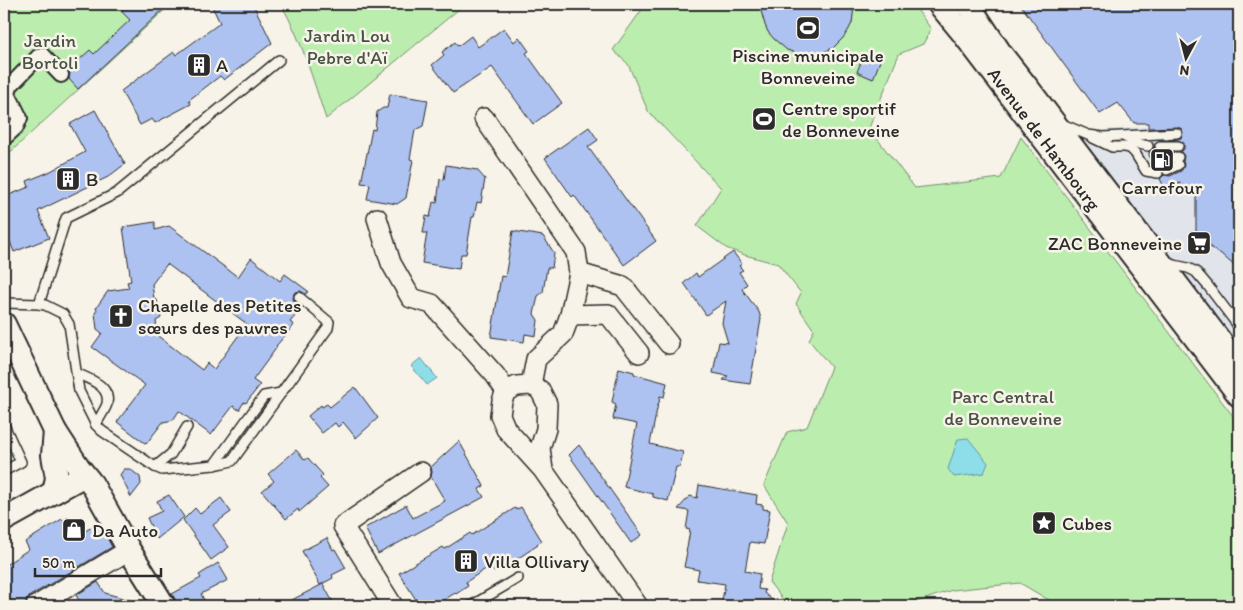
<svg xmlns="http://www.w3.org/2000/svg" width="1243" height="610" viewBox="0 0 1243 610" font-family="Itim,sans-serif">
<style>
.built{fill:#e1e4eb}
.green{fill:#bbeeae;stroke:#738c6c}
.water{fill:#8edeea;stroke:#66969e}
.building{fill:#aec2f1;stroke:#2b2b2b;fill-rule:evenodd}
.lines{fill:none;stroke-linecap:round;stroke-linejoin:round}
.service-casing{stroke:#2b2b2b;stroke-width:12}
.pedestrian-casing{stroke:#2b2b2b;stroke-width:18}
.minor-casing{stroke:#2b2b2b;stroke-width:22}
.tertiary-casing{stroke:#2b2b2b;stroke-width:26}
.service{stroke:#f7f3e8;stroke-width:9}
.pedestrian{stroke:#f7f3e8;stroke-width:14}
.minor{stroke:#f7f3e8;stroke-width:19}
.tertiary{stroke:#f7f3e8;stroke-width:22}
.labels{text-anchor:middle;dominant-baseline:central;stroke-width:5;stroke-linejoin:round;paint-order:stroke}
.park-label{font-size:19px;fill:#485245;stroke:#f7f3e8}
.poi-label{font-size:19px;fill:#2b2b2b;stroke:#f7f3e8;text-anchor:start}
.street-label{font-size:19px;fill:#2b2b2b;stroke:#f7f3e8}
</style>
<rect width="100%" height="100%" fill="#f7f3e8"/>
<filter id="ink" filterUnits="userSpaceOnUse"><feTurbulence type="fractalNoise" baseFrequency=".02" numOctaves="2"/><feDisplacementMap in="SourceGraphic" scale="10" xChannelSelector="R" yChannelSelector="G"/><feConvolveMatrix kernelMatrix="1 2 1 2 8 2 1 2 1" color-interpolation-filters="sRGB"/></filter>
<g filter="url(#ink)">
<polygon class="built" points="1227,4 1239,4 1239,353 1077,133 1195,121 1237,77"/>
<g class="green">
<polygon points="4,4 171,4 4,158"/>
<path d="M281,4H465L326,119C313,80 302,40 281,4Z"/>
<polygon points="646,4 913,4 931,29 923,44 899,54 869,128 915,188 1001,178 1021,137 1239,424 1239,606 1059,606 1020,583 952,590 905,606 788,606 769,582 788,523 764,485 787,432 807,427 831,367 809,340 814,330 796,304 801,293 778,264 745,255 726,248 697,226 721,188 648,111 628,64 613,50"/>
</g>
<g class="water">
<polygon points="421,358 437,378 427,385 411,366"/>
<polygon points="968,438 988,463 984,473 954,477 948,469 958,439"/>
</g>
<g class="building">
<polygon points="129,4 169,4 78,89 69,79 70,73 68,70 90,50 94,54 130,20 121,11"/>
<polygon points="211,4 253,4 272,43 224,80 220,76 189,100 191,104 155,123 152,119 140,125 121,91 174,52 176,55 220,23"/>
<polygon points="759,4 854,4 853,15 852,23 848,31 843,38 833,48 822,53 804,54 796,53 787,50 774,39 768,32 765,25"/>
<polygon points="1020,4 1239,4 1239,270 1220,253 1216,252 1196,234 1196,192 1180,192 1180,183 1166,190 1160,179 1164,175 1170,176 1181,171 1183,168 1184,165 1183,161 1184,156 1181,152 1184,149 1184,143 1178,140 1168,140 1181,138 1183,133 1182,129 1177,127 1148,128 1148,123 1134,123 1118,103 1100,114"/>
<polygon points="504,28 514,42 519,37 529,51 526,53 562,103 533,124 492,67 453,93 432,65 444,55 442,52 455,42 458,46 471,36 478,47"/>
<polygon points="864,54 880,61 873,79 857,72"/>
<polygon points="390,94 428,100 423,126 415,130 410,159 413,160 406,198 397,204 367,199 370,184 361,183 372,129 375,130 377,112 383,108 387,108"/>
<polygon points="95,110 125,164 108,177 38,211 49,238 14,252 4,226 4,197 29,187 27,181 49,172 85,152 70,124"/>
<polygon points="589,127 598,140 588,147 656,241 624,265 574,195 572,197 545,158"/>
<polygon points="1154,147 1157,152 1166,152 1160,154 1157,157 1158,162 1163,165 1161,168 1154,166 1149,155 1149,152 1152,151"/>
<polygon points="446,165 477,170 485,179 481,203 477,202 474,217 472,217 466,254 461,254 459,269 422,263 427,233 423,233 426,216 430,217 433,202 437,203 440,179 444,180"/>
<path d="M155,222V230L169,226L238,277L251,258L280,281L285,274L308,291L306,294L300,291L294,293L293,299L297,304L291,311L296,315L290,322L294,325L276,346L277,347L253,380L260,385L246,403L244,402L239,410L233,406L211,435L179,411L173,420L163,422L146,444L117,422L145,385L92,347L102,333L97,329L95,313L97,310L96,308L108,291L129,288L127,282L131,281L123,227ZM167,264L247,324L214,369L207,363L202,370L158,336L156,321L161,318L157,300L154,299L152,284Z"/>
<polygon points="513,231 543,236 554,253 552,268 547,268 543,292 538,296 534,314 538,320 536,336 525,334 524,342 491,337 501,276 505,277"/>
<polygon points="733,252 742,264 739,266 743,270 739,272 747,284 742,289 759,312 761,319 750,384 723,380 728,376 713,373 719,342 728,343 722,323 726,301 706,315 684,283 696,273 698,277"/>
<polygon points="619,368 634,372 634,374 667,383 664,397 660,396 659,403 658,404 650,444 683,452 680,467 676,467 668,501 653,497 653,494 624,487 637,424 613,419 616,404 612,402"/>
<polygon points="355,387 378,418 356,438 343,422 338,427 335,423 322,433 308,416 321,405 322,407 327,404 330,407"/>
<polygon points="459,441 484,486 479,489 484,497 378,554 365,528 406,505 413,518 445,501 431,477 432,472 431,467"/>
<polygon points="579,445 642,535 631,543 569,455"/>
<polygon points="296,450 305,460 308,458 323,475 320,478 328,487 299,512 298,509 286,519 262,491 274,481 268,474"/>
<polygon points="124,469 130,469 140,477 141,484 131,497 120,475"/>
<polygon points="699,485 757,495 756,504 763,505 763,509 770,510 764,544 750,542 745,571 760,574 758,589 765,590 764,593 779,606 721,606 725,584 697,580 699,570 684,567 687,552 686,551 687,548 690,530 686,529 689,511 678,509 690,496 697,498"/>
<polygon points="169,495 184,517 157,539 147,518 162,511 157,501"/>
<polygon points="221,498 231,512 213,525 229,547 211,560 183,520 195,508 200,514"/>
<polygon points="521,507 542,541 537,544 538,545 502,569 501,567 494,572 490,566 466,582 468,586 456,594 455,593 434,606 420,606 399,573 443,547 445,549 470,533 472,535 515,508 516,510"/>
<polygon points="69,517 80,534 99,523 112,547 30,596 26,601 25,606 13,606 6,595 4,595 4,566 29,549 25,542 62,519 63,521"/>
<polygon points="327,538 333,550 335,549 346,568 332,575 333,578 320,585 302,551"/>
<polygon points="218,563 228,580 201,594 207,606 177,606 175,599 172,594 201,578 199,575"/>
<polygon points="98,582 105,593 137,602 137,606 82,606 76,595"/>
<polygon points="323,584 335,606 280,606"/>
</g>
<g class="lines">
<defs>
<g id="service">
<polyline points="1062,124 1088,135 1103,137 1177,133"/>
<polyline points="1123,136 1139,144 1148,146"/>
<polyline points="1093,138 1112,147 1125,147 1130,148 1135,153 1146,171 1158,173"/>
<polyline points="1160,146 1178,146"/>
<polyline points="1163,159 1178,157"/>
<polyline points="1167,170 1178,165"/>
<polyline points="1165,263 1188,268 1196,272 1208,286 1239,327"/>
<polyline points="4,303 39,304 45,305 63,314 69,324 79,391 96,425 102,431 155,467 162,470 214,465 232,461 328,328 329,322 299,297"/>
<polyline points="39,304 66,218 117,193 279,60"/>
<path d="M76,373C88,379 111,385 107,404C105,410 99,418 96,425"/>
<polyline points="4,425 21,462 4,471"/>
<polyline points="214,465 264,396 281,393"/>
<polyline points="155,467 171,454 187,427"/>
<polyline points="471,606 518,578"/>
</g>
<polyline id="pedestrian" points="4,138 16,127 20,118 8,94 10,86 38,57 42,55 61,75"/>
<g id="minor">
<polyline points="484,118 576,252 579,273 570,315 563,334 536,359 531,385"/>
<polyline points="377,218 391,263 411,298 432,304 495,375 506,391"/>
<polyline points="579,273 623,286 669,344"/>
<polyline points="570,315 608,314 639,353"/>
<polyline points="543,470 540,448 546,429 547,404 540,390 531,385 517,386 506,391 502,401 500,415 506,429 543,470 638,606"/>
<polyline points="36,606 129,550"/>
<polyline points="393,606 343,526 421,472"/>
</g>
<g id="tertiary">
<polyline points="939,4 963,33 1239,395"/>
<polyline points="968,4 1001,54 1027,87 1239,366"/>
<polyline points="4,324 55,431 79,468 92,484 129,550 164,606"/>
<polyline points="54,492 57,478 53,455 55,431"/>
<polyline points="4,520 74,481 83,474"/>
</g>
</defs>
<use href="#service" class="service-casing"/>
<use href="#pedestrian" class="pedestrian-casing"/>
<use href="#minor" class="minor-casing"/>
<use href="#tertiary" class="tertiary-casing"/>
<use href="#service" class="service"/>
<use href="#pedestrian" class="pedestrian"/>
<use href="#minor" class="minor"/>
<use href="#tertiary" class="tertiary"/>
</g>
</g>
<defs>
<symbol id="stadium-square" viewBox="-11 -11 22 22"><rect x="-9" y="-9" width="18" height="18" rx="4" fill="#2b2b2b" stroke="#f7f3e8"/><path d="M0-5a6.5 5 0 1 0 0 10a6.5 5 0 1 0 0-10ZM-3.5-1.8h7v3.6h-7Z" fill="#fff"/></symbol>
<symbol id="building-square" viewBox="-11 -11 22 22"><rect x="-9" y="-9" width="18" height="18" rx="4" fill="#2b2b2b" stroke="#f7f3e8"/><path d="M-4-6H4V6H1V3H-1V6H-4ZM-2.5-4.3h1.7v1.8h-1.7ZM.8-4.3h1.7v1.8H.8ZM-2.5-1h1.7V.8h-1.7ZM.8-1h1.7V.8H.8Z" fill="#fff"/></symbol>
<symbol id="fuel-square" viewBox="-11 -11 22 22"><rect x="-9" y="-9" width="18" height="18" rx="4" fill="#2b2b2b" stroke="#f7f3e8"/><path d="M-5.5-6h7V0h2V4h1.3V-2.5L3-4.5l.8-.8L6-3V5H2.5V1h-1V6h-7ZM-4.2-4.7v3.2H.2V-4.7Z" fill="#fff"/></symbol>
<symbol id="supermarket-square" viewBox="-11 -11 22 22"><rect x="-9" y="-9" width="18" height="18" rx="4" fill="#2b2b2b" stroke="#f7f3e8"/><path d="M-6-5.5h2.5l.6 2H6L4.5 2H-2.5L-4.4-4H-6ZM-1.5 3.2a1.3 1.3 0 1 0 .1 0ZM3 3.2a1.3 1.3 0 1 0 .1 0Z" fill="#fff"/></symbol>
<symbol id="church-square" viewBox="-11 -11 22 22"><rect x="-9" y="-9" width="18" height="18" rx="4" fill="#2b2b2b" stroke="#f7f3e8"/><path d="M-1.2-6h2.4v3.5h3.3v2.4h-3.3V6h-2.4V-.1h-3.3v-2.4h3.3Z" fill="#fff"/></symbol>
<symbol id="sight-square" viewBox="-11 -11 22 22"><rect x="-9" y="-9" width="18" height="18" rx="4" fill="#2b2b2b" stroke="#f7f3e8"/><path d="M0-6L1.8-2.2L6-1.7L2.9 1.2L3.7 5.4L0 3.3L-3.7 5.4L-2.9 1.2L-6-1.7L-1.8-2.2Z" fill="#fff"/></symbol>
<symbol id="shop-square" viewBox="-11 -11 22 22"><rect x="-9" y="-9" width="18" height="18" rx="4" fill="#2b2b2b" stroke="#f7f3e8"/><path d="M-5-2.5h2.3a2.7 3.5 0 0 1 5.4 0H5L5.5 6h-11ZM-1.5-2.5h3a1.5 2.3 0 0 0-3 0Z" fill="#fff"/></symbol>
</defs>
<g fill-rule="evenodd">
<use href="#stadium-square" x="794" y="14" width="28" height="28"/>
<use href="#building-square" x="185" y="51" width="28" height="28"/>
<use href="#stadium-square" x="750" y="105" width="28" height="28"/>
<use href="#fuel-square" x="1148" y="146" width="28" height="28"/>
<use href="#building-square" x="54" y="165" width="28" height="28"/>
<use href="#supermarket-square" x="1185" y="229" width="28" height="28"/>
<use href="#church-square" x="107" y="302" width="28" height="28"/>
<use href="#sight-square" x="1030" y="509" width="28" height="28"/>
<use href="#shop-square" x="60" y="516" width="28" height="28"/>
<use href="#building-square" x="452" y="547" width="28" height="28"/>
</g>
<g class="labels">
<g class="park-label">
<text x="347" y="35">Jardin Lou<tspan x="347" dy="22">Pebre d'Aï</tspan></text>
<text x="50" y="40">Jardin<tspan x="50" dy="22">Bortoli</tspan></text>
<text x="1003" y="396">Parc Central<tspan x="1003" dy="22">de Bonneveine</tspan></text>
</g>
<g class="poi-label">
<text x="808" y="55" text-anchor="middle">Piscine municipale<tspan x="808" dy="22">Bonneveine</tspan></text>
<text x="216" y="65">A</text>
<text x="782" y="108">Centre sportif<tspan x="782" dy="22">de Bonneveine</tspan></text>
<text x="86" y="179">B</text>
<text x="1162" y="187" text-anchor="middle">Carrefour</text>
<text x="1182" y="243" text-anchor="end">ZAC Bonneveine</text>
<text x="138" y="305">Chapelle des Petites<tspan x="138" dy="22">sœurs des pauvres</tspan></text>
<text x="1062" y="523">Cubes</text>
<text x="92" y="530">Da Auto</text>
<text x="484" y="561">Villa Ollivary</text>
</g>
<g class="street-label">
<text transform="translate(1044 139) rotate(53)">Avenue de Hambourg</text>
</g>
</g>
<rect width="1243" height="610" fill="none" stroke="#f7f3e8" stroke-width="20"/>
<rect x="10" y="10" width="1223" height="590" fill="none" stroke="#2b2b2b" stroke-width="2" filter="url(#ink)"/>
<g transform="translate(1186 58) rotate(187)" stroke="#f7f3e8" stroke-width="4" paint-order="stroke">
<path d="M0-4L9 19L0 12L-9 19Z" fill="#2b2b2b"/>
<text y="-8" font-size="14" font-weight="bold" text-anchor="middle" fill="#2b2b2b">N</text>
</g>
<path d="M35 568v8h126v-8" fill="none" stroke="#2b2b2b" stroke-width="2.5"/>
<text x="42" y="568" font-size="15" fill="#2b2b2b" stroke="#f7f3e8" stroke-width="4" paint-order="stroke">50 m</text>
</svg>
